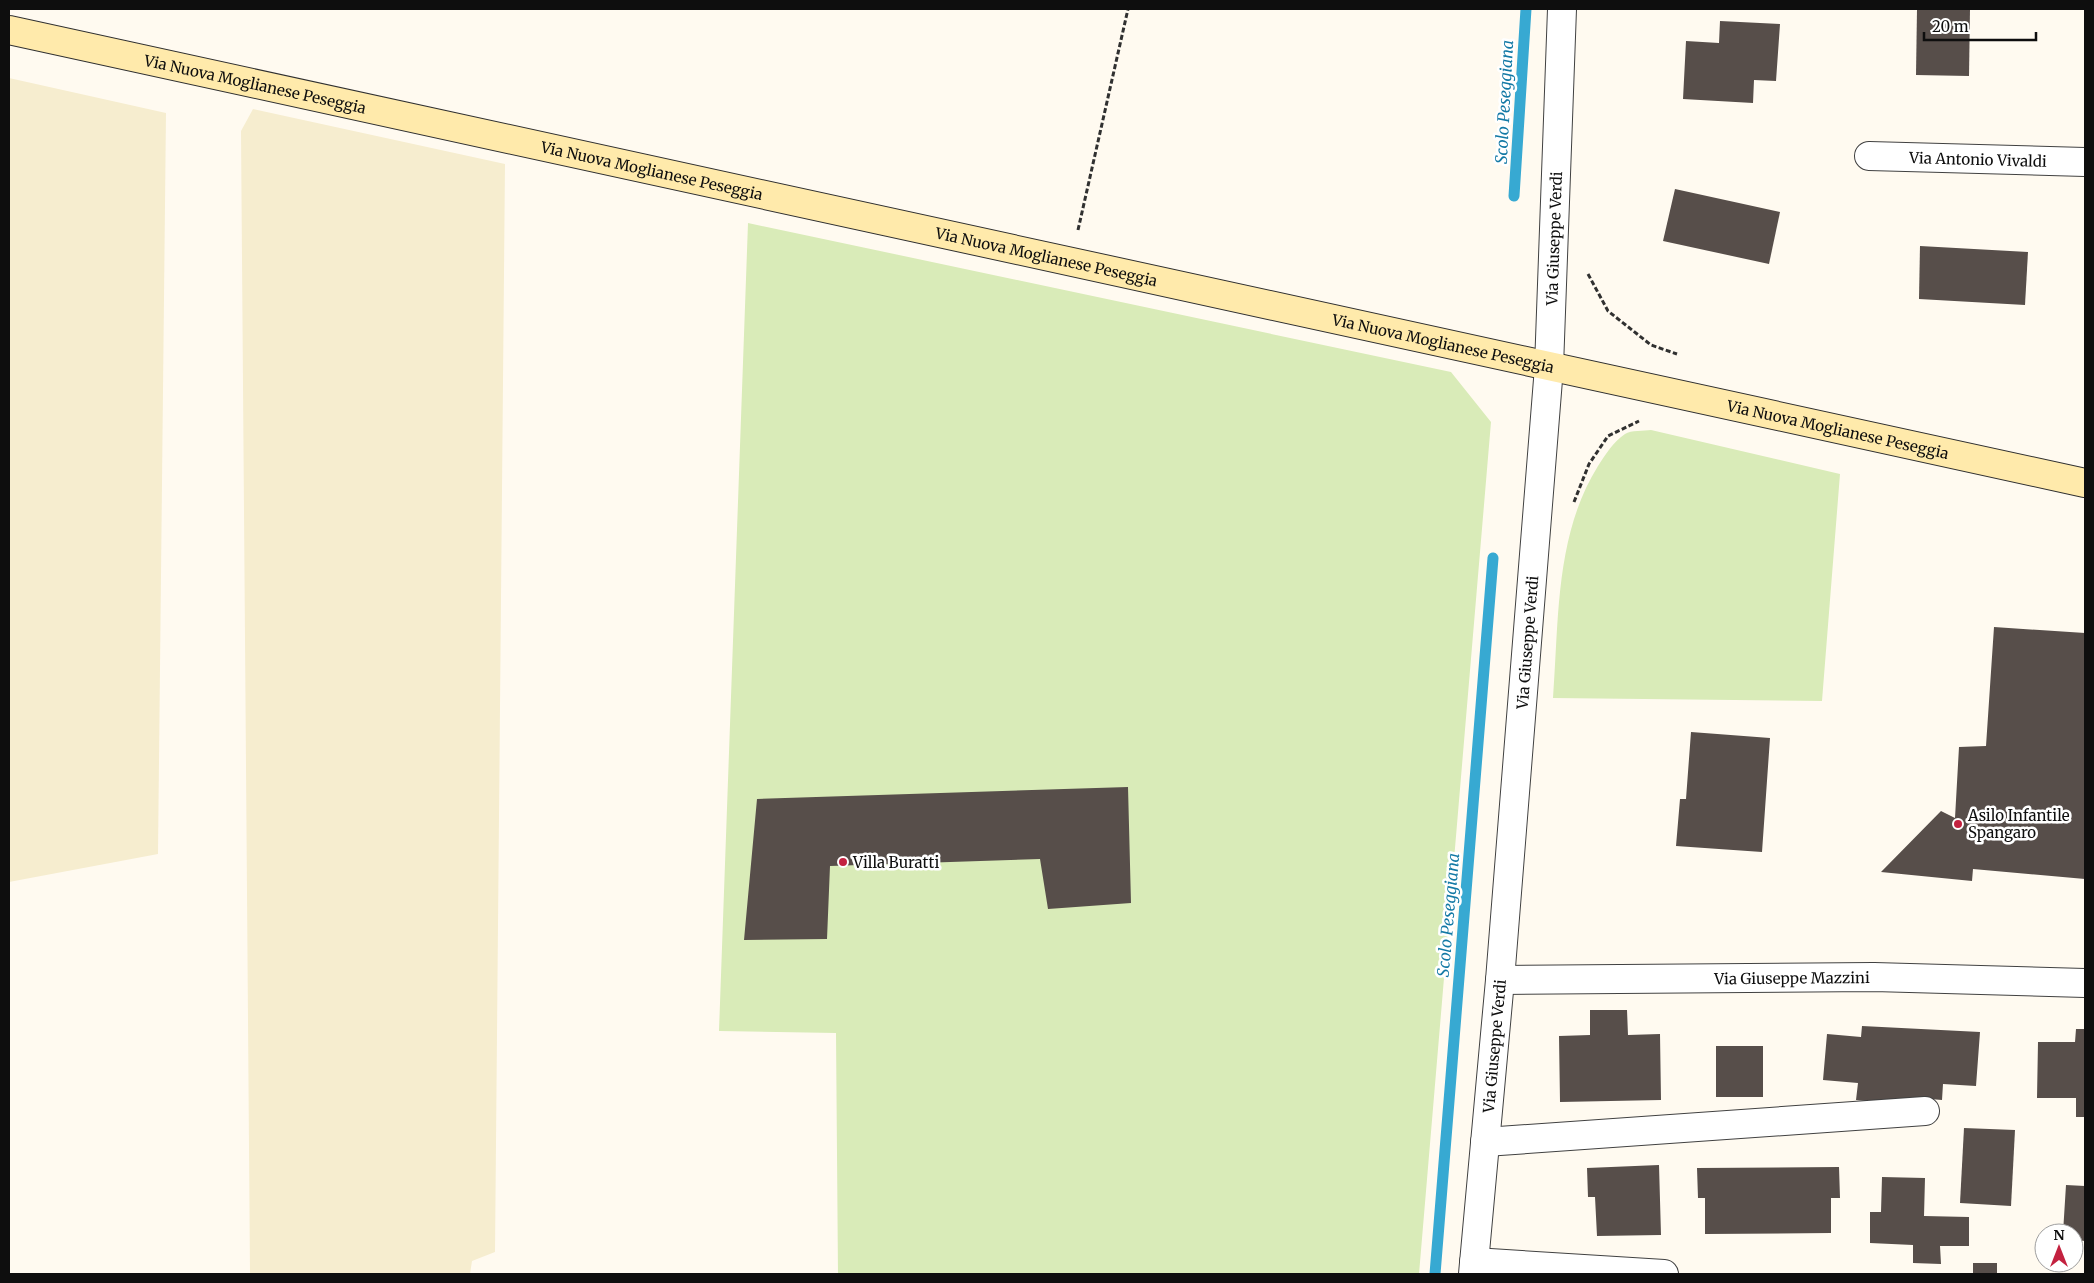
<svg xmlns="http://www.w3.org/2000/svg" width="2094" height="1283" viewBox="0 0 2094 1283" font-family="Merriweather,serif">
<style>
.farmland{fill:#f6edcf}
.green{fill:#d9ebb8}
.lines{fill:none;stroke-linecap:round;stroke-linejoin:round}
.stream{stroke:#37a9d2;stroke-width:11}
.building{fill:#574e4a}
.minor-casing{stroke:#414141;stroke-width:30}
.secondary-casing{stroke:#303030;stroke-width:30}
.path{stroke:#303030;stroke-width:3;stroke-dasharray:5 2.5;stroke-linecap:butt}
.minor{stroke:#fff;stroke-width:28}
.secondary{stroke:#ffeaab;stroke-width:28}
.poi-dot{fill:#c3213f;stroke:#fff;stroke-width:2}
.labels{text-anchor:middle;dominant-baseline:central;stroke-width:5;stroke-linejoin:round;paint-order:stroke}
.street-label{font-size:15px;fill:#0e0e0e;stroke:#fff}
.poi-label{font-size:15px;fill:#0e0e0e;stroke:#fff;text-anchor:start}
.water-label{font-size:16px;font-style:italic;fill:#1379a5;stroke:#fff}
</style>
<rect width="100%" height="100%" fill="#fffaf0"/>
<g class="farmland">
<polygon points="9,78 166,113 158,854 9,882"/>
<polygon points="253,109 505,164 495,1252 472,1261 470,1274 250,1274 241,131"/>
</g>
<g class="green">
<polygon points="748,223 1451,372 1491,422 1419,1274 838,1274 836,1033 719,1031"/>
<path d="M1651,430L1840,474L1822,701L1553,698C1559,619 1555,535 1598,466C1606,454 1613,442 1625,434C1631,430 1644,431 1651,430Z"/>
</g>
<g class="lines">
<g class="stream">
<polyline points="1514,196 1526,9"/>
<polyline points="1435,1274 1493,558"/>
</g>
</g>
<g class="building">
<polygon points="1917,9 1970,9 1969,76 1916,75"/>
<polygon points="1720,21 1780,24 1776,81 1754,80 1753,103 1683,99 1686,41 1719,43"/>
<polygon points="1675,189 1780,212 1769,264 1663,241"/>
<polygon points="1920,246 2028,252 2025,305 1919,299"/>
<polygon points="1994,627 2085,633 2085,879 1973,869 1972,881 1881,872 1941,811 1955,818 1959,747 1986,746"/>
<polygon points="1691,732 1770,738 1762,852 1676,846 1680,799 1686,799"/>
<polygon points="1128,787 1131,903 1048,909 1040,859 830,866 827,939 744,940 757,799"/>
<polygon points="1590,1010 1627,1010 1628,1035 1660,1034 1661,1100 1560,1102 1559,1036 1590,1035"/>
<polygon points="1862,1026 1980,1032 1976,1086 1943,1084 1942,1100 1930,1099 1930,1107 1856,1100 1858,1083 1823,1080 1827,1034 1861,1037"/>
<polygon points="2076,1029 2085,1029 2085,1117 2076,1117 2076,1098 2037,1098 2038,1042 2075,1042"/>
<rect x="1716" y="1046" width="47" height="51"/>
<polygon points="1964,1128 2015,1130 2011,1206 1960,1203"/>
<polygon points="1659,1165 1661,1235 1597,1236 1595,1197 1588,1197 1587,1168"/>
<polygon points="1839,1167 1840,1198 1831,1198 1831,1233 1705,1234 1705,1198 1698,1198 1697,1168"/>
<polygon points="1882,1177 1925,1178 1924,1216 1969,1217 1969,1246 1940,1246 1941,1264 1913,1263 1913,1245 1870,1243 1870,1212 1881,1212"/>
<polygon points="2066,1185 2085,1186 2085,1241 2074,1240 2074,1233 2063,1233"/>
<rect x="1973" y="1263" width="24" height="11"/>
</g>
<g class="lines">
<defs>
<g id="minor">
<path id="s1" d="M1869,156L2085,162"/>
<path id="s2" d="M1500,980L1874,977L2085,983"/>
<polyline points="1485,1142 1925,1111"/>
<polyline points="1474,1262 1664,1274"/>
<path id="s3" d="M1473,1274L1500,980L1549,367L1562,9"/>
</g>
<g id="secondary">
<path id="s4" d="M9,30L2085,483"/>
</g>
</defs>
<use href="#minor" class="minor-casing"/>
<use href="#secondary" class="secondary-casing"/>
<g class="path">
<polyline points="1078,230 1128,9"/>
<polyline points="1588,274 1608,311 1651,345 1677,354"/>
<polyline points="1574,502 1589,464 1608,436 1639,421"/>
</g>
<use href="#minor" class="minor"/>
<use href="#secondary" class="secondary"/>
</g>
<g class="poi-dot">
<circle cx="1958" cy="824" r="5"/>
<circle cx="843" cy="862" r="5"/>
</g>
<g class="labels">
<g class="street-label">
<text stroke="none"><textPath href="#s4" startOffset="252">Via Nuova Moglianese Peseggia</textPath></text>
<text stroke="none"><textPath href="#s1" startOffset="109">Via Antonio Vivaldi</textPath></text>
<text stroke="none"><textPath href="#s4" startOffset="658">Via Nuova Moglianese Peseggia</textPath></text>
<text stroke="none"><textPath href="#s3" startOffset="1039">Via Giuseppe Verdi</textPath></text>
<text stroke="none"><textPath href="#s4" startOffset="1062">Via Nuova Moglianese Peseggia</textPath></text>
<text stroke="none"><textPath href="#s4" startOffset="1468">Via Nuova Moglianese Peseggia</textPath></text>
<text stroke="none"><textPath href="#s4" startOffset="1872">Via Nuova Moglianese Peseggia</textPath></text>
<text stroke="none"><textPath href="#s3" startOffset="634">Via Giuseppe Verdi</textPath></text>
<text stroke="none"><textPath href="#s2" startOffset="292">Via Giuseppe Mazzini</textPath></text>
<text stroke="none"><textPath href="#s3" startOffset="229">Via Giuseppe Verdi</textPath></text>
</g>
<g class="poi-label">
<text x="1968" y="815">Asilo Infantile<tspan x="1968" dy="17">Spangaro</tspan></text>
<text x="853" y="862">Villa Buratti</text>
</g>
<g class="water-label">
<text transform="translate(1504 102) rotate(-87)">Scolo Peseggiana</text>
<text transform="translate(1448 915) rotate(-85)">Scolo Peseggiana</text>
</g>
</g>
<rect width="2094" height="1283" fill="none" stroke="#0e0e0e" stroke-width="20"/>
<g transform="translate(2059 1248)"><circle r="24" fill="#ffffff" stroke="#9f9f9f"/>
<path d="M0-4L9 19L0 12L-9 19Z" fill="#c3213f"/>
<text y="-8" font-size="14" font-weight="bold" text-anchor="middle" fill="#0e0e0e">N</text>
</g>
<path d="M1924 32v8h112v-8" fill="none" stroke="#0e0e0e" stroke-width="2.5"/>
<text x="1932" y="32" font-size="15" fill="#0e0e0e" stroke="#ffffff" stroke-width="4" paint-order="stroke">20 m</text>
</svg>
